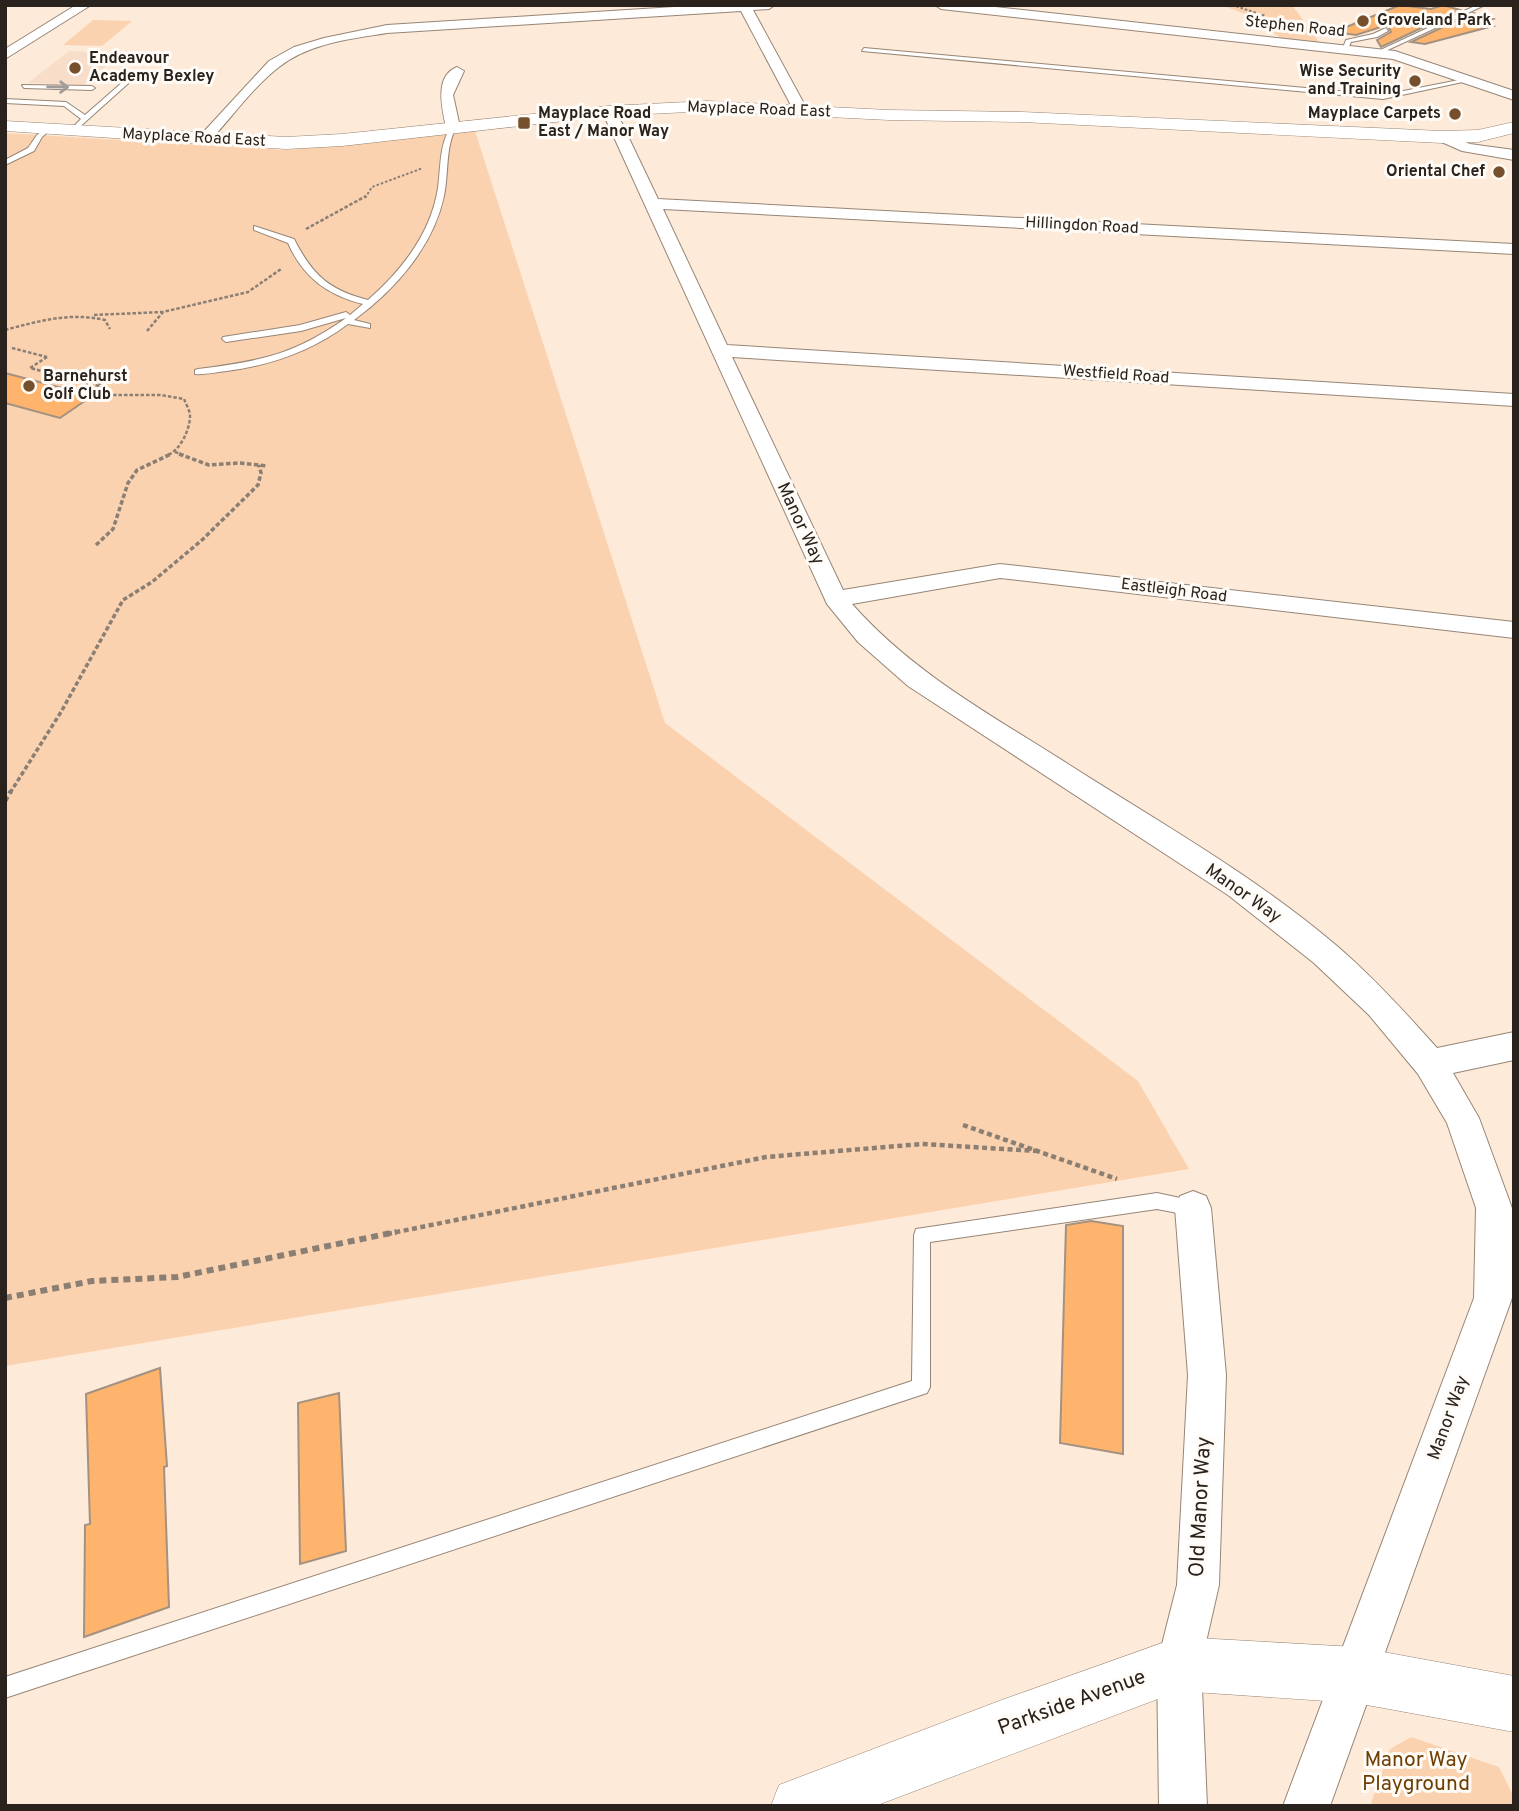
<svg xmlns="http://www.w3.org/2000/svg" width="1519" height="1811" viewBox="0 0 1519 1811" font-family="Overpass,sans-serif">
<style>
.built{fill:#f8dec8}
.green{fill:#fad2b0}
.building{fill:#ffb46d;stroke:#a39181;stroke-width:2}
.lines{fill:none;stroke-linecap:round;stroke-linejoin:round}
.service-casing{stroke:#978575;stroke-width:2}
.minor-casing{stroke:#978575;stroke-width:2}
.tertiary-casing{stroke:#978575;stroke-width:1}
.path-far4{stroke:#8b7e73;stroke-width:2;stroke-dasharray:2.5 2;stroke-linecap:butt}
.path-far3{stroke:#8b7e73;stroke-width:2.5;stroke-dasharray:3.5 2;stroke-linecap:butt}
.path-far2{stroke:#8b7e73;stroke-width:3.5;stroke-dasharray:4.5 2.5;stroke-linecap:butt}
.path-far1{stroke:#8b7e73;stroke-width:4.5;stroke-dasharray:5 3.5;stroke-linecap:butt}
.path{stroke:#8b7e73;stroke-width:6;stroke-dasharray:7 5;stroke-linecap:butt}
.service{fill:#fff;fill-rule:evenodd}
.minor{fill:#fff;fill-rule:evenodd}
.tertiary{fill:#fff;fill-rule:evenodd}
.oneway{stroke:#9f9c99}
.poi-dot{fill:#76502c;stroke:#fffbf7;stroke-width:2.5}
.labels{text-anchor:middle;dominant-baseline:central;stroke-width:6;stroke-linejoin:round;paint-order:stroke}
.far-poi-label{font-size:16px;font-weight:bold;fill:#2a231d;stroke:#fffbf7;text-anchor:start}
.far-street-label{font-size:16px;fill:#2a231d;stroke:#fffbf7}
.street-label{font-size:18px;fill:#2a231d;stroke:#fffbf7}
.near-street-label{font-size:21px;fill:#2a231d;stroke:#fffbf7}
.near-park-label{font-size:21px;fill:#6e3f04;stroke:#fffbf7}
</style>
<rect width="100%" height="100%" fill="#feead9"/>
<polygon class="built" points="69,51 121,53 83,85 28,83"/>
<g class="green">
<polygon points="1220,5 1292,5 1319,42 1281,38 1243,13"/>
<polygon points="93,20 132,21 102,46 63,45"/>
<polygon points="474,128 665,723 1138,1081 1189,1169 5,1366 5,133 286,150"/>
<polygon points="1411,1737 1499,1767 1514,1797 1514,1806 1370,1806 1390,1749"/>
</g>
<g class="building">
<polygon points="1400,5 1431,9 1443,5 1460,10 1381,47 1377,40 1391,32 1387,25 1356,35 1334,32"/>
<polygon points="1473,13 1493,19 1482,22 1493,26 1425,44 1411,42"/>
<polygon points="5,373 92,396 60,418 5,403"/>
<polygon points="1091,1221 1123,1226 1123,1454 1060,1443 1066,1225"/>
<polygon points="160,1368 167,1466 164,1467 169,1607 84,1637 85,1525 90,1524 86,1394"/>
<polygon points="339,1393 346,1551 300,1564 298,1403"/>
</g>
<g class="lines">
<defs>
<g id="service">
<polygon points="1477,5 1485,5 1379,54 1374,53"/>
<polygon points="1386,28 1388,31 1377,37 1351,42 1347,51 1342,50 1346,40 1373,34"/>
<polygon points="864,48 1383,95 1469,78 1472,80 1383,99 862,51"/>
<polygon points="119,74 123,74 132,80 74,132 69,131 81,119 64,106 5,103 5,99 66,102 85,115 125,80 119,76"/>
<polygon points="22,85 92,86 95,88 92,90 24,88"/>
<path d="M451,126L456,127C445,149 449,172 444,196C433,247 395,290 354,320L370,324V328L348,324C312,351 272,365 227,371C217,372 205,375 195,374V370L198,369C260,361 294,355 346,318L301,331L226,342L222,339L223,337L300,325L346,312L350,315L363,304C327,295 303,277 288,243L254,230V226L294,239C312,274 328,290 368,300C401,271 431,234 438,188C441,166 439,146 451,126Z"/>
<polygon points="46,128 51,129 42,137 34,151 5,165 5,160 28,148 37,135"/>
<polygon points="1157,1193 1199,1202 1201,1208 1199,1214 1193,1216 1157,1209 930,1242 930,1387 927,1393 5,1698 5,1677 912,1381 914,1235 916,1229"/>
</g>
<g id="minor">
<polygon points="76,5 91,5 5,59 5,49"/>
<path d="M706,5H775L769,9L753,10L808,111L806,114H796L794,111L741,11L387,33C351,39 309,43 279,67C253,87 232,117 209,142L204,143L197,139L269,61L294,47L324,38L387,25Z"/>
<polygon points="935,5 977,5 1395,51 1514,91 1514,100 1393,59 941,9"/>
<path d="M457,67L464,71L453,95L460,127L453,131L446,127C442,108 434,76 457,67Z"/>
<path d="M609,107L616,111L658,199L1514,244V254L663,209L727,345L1514,394V406L732,357L843,590L1000,564L1514,622V638L1000,578L852,604C913,673 991,715 1068,764C1159,822 1255,876 1337,946C1373,977 1405,1012 1437,1048L1514,1032V1060L1453,1073L1479,1118L1512,1208V1298L1330,1806H1283L1474,1298L1476,1208L1447,1123L1418,1074L1369,1015L1314,963L1228,895L908,686L858,642L827,604L602,111Z"/>
<polygon points="1442,133 1470,144 1514,150 1514,160 1462,151 1437,140 1435,137"/>
<polygon points="1193,1191 1206,1196 1211,1208 1226,1375 1219,1585 1201,1664 1207,1806 1159,1806 1157,1664 1177,1585 1188,1375 1175,1208 1180,1196"/>
</g>
<g id="tertiary">
<polygon points="708,101 889,110 1022,112 1442,131 1478,130 1514,122 1514,133 1478,142 1442,143 1022,122 889,120 708,111 609,116 342,146 286,149 5,131 5,121 286,137 342,134 609,106"/>
<polygon points="1179,1637 1356,1647 1514,1676 1514,1732 1356,1703 1179,1691 875,1806 771,1806 779,1785 999,1701"/>
</g>
</defs>
<use href="#service" class="service-casing"/>
<use href="#minor" class="minor-casing"/>
<use href="#tertiary" class="tertiary-casing"/>
<g class="path-far4">
<polyline points="1232,5 1266,16"/>
<polyline points="365,198 372,187 423,168"/>
</g>
<g class="path-far3">
<polyline points="306,229 366,196"/>
<polyline points="94,315 162,312"/>
<path d="M5,330C39,321 70,312 105,320L110,329"/>
<polyline points="147,331 163,312 248,292 281,269"/>
<polyline points="12,348 47,357"/>
<polyline points="47,357 30,368 99,386 97,402"/>
<path d="M103,371L99,386L109,395H161L184,399C186,404 190,411 190,416C190,430 180,450 168,455"/>
<polyline points="175,452 184,455"/>
</g>
<g class="path-far2">
<polyline points="179,454 209,465 239,463 267,466"/>
<polyline points="96,545 113,529 128,483 137,470 171,454"/>
<polyline points="10,793 61,712 123,600 152,582 202,540 258,485 261,473 259,465"/>
</g>
<g class="path-far1">
<polyline points="5,801 11,791"/>
<polyline points="963,1125 1117,1179"/>
<polyline points="387,1234 766,1157 922,1144 1038,1151"/>
</g>
<polyline class="path" points="5,1298 92,1281 177,1277 396,1232"/>
<use href="#service" class="service"/>
<use href="#minor" class="minor"/>
<use href="#tertiary" class="tertiary"/>
</g>
<defs><path id="oneway-shaft" d="M-6 0H5M1.5-3L5.5 0L1.5 3" fill="none" stroke-width="1.6" stroke-linecap="round" stroke-linejoin="round" transform="scale(1.75)"/></defs>
<use class="oneway" href="#oneway-shaft" transform="translate(58 87) rotate(1)"/>
<g class="poi-dot">
<circle cx="1363" cy="21" r="7"/>
<circle cx="75" cy="68" r="7"/>
<circle cx="1415" cy="81" r="7"/>
<circle cx="1455" cy="114" r="7"/>
<rect x="517" y="116" width="14" height="14" rx="3.5"/>
<circle cx="1499" cy="172" r="7"/>
<circle cx="29" cy="386" r="7"/>
</g>
<g class="labels">
<g class="far-poi-label">
<text x="1377" y="21">Groveland Park</text>
<text x="89" y="59">Endeavour<tspan x="89" dy="18">Academy Bexley</tspan></text>
<text x="1401" y="72" text-anchor="end">Wise Security<tspan x="1401" dy="18">and Training</tspan></text>
<text x="538" y="114">Mayplace Road<tspan x="538" dy="18">East / Manor Way</tspan></text>
<text x="1441" y="114" text-anchor="end">Mayplace Carpets</text>
<text x="1485" y="172" text-anchor="end">Oriental Chef</text>
<text x="43" y="377">Barnehurst<tspan x="43" dy="18">Golf Club</tspan></text>
</g>
<g class="far-street-label">
<text transform="translate(1295 27) rotate(6)">Stephen Road</text>
<text transform="translate(759 110) rotate(2)">Mayplace Road East</text>
<text transform="translate(194 138) rotate(3)">Mayplace Road East</text>
<text transform="translate(1082 226) rotate(3)">Hillingdon Road</text>
<text transform="translate(1116 375) rotate(4)">Westfield Road</text>
<text transform="translate(1174 591) rotate(7)">Eastleigh Road</text>
</g>
<g class="street-label">
<text transform="translate(800 524) rotate(65)">Manor Way</text>
<text transform="translate(1243 894) rotate(35)">Manor Way</text>
<text transform="translate(1449 1418) rotate(-70)">Manor Way</text>
</g>
<g class="near-street-label">
<text transform="translate(1201 1507) rotate(-87)">Old Manor Way</text>
<text transform="translate(1072 1703) rotate(-20)">Parkside Avenue</text>
</g>
<g class="near-park-label">
<text x="1416" y="1760">Manor Way<tspan x="1416" dy="24">Playground</tspan></text>
</g>
</g>
<rect width="1519" height="1811" fill="none" stroke="#2a231d" stroke-width="14"/>
</svg>
